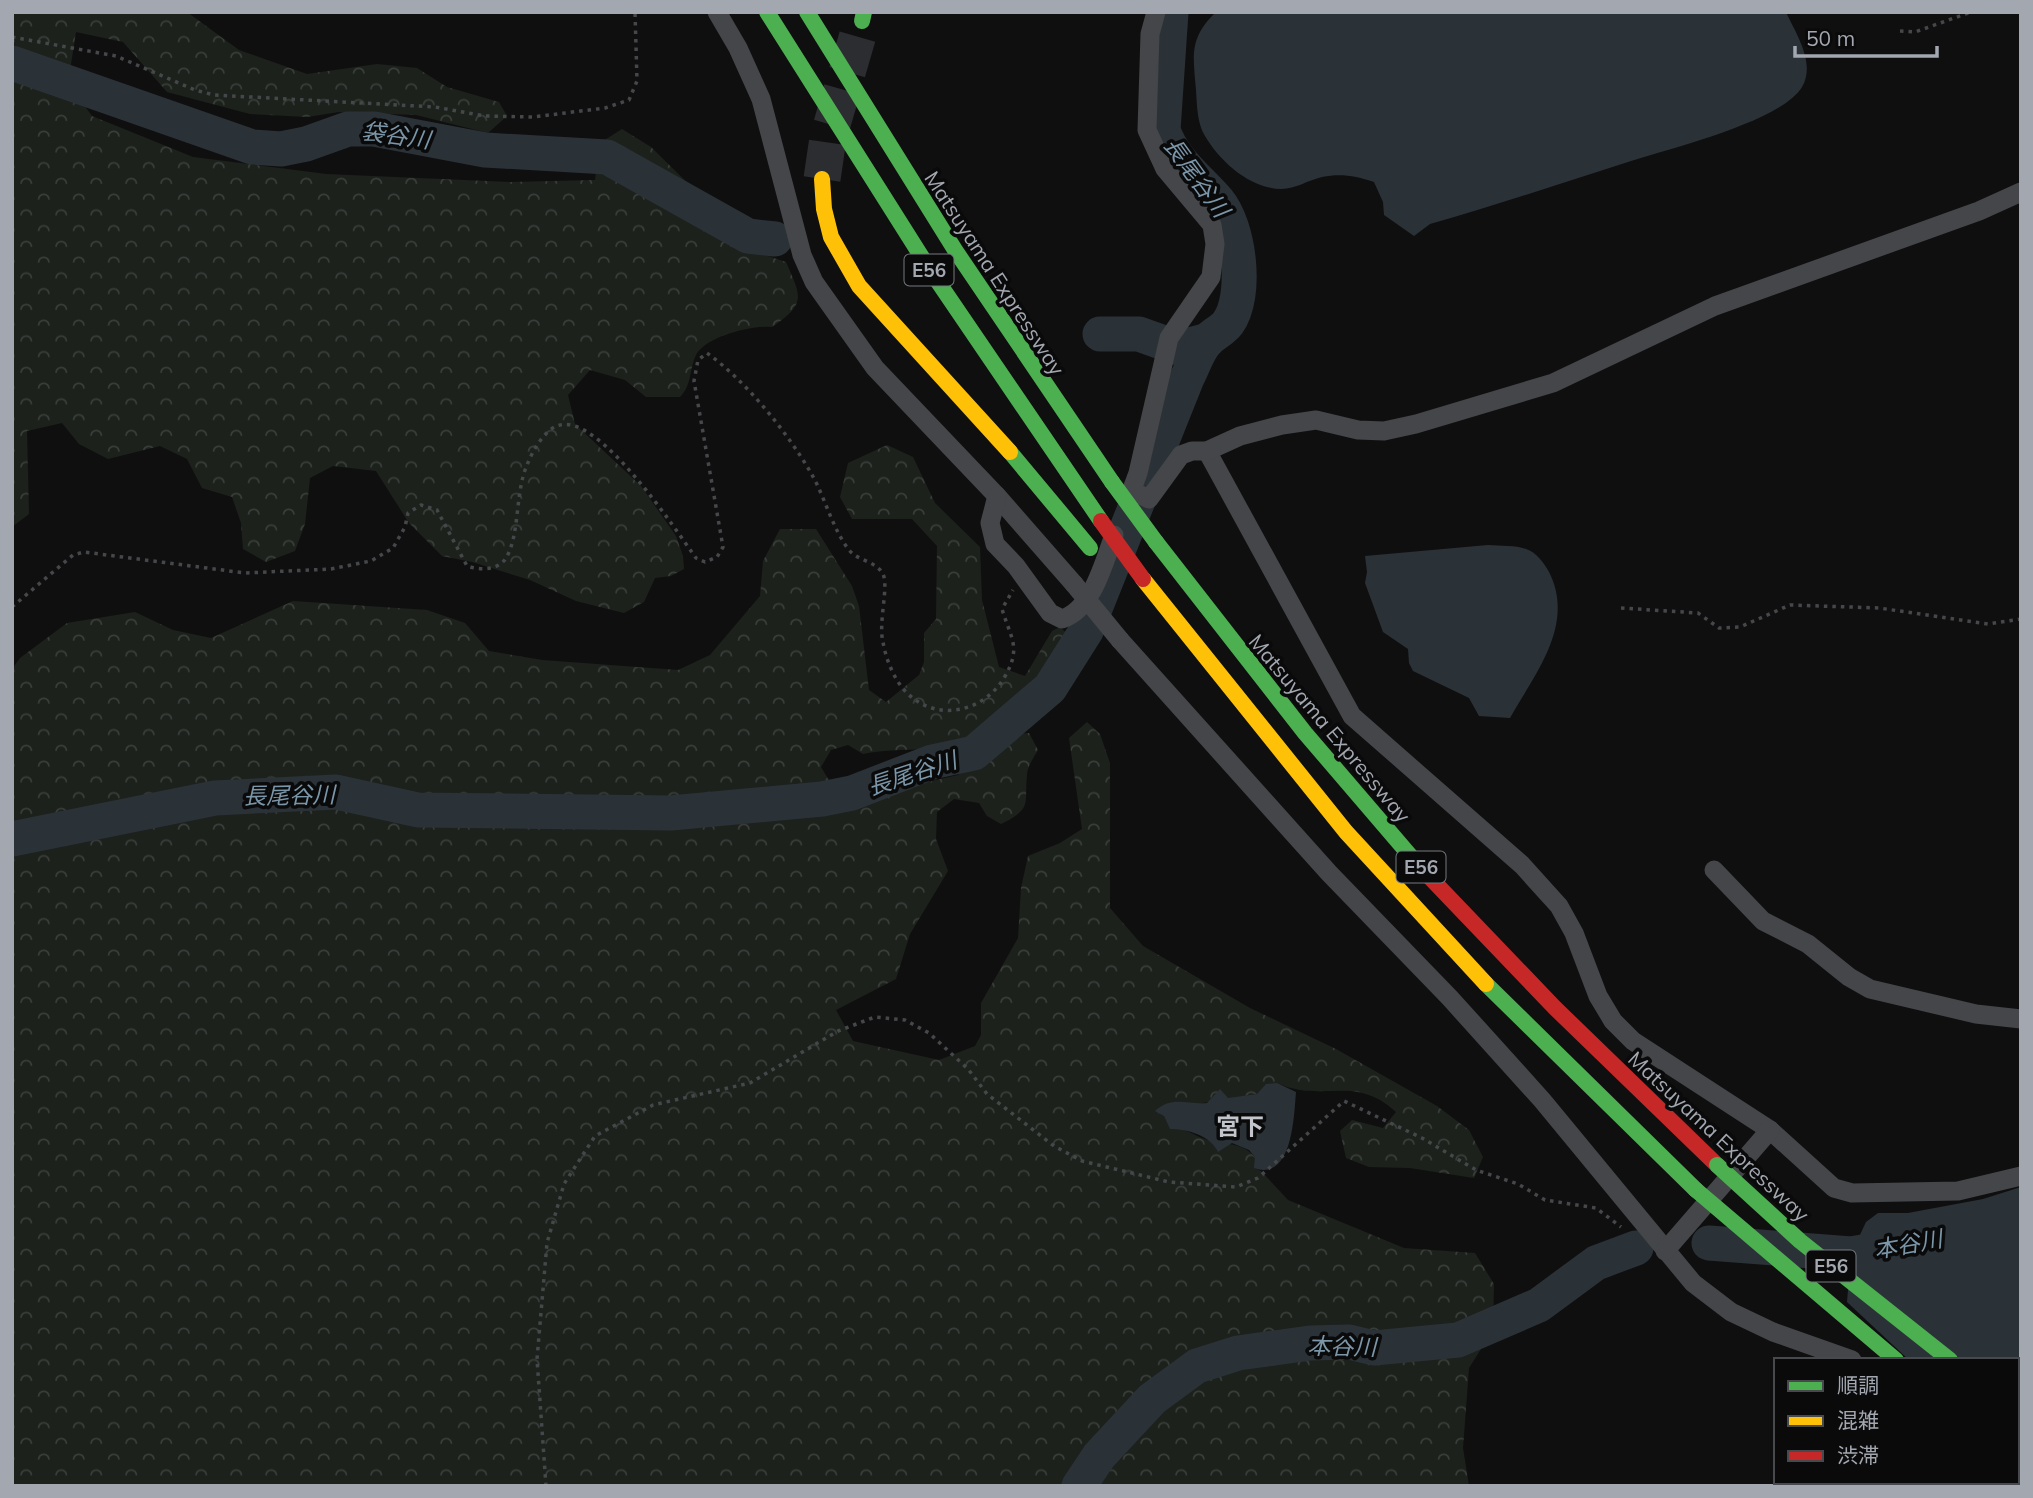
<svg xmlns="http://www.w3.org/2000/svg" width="2033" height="1498" viewBox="0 0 2033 1498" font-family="Mulish,'Noto Sans JP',sans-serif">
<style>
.forest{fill:url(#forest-crowns)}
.water{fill:#2b3237}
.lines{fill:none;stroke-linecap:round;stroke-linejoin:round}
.river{stroke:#2b3237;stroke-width:35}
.highway-tunnel{stroke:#2c2d30;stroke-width:37;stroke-dasharray:37 18;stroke-linecap:butt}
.path{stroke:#46474a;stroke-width:3.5;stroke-dasharray:3.5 5;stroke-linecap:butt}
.street{stroke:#444649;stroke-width:19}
.fast{stroke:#4caf50;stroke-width:16}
.slow{stroke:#ffc107;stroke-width:16}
.jam{stroke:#c62828;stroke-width:16}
.street-bridge{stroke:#444649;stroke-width:19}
.fast-bridge{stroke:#4caf50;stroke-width:16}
.jam-bridge{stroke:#c62828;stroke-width:16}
.labels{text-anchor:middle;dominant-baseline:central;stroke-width:7;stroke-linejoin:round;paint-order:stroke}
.shield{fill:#0a0a0b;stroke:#74787e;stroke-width:2}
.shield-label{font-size:19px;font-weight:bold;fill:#a2a7b0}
.street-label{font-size:21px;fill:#a2a7b0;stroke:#0a0a0b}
.water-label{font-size:23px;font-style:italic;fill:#7b96a8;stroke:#0a0a0b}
.quarter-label{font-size:24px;font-weight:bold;fill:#c2c6cc;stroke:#0a0a0b}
</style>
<defs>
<pattern id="forest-crowns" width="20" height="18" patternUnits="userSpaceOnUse" patternTransform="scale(1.75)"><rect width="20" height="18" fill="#1c211c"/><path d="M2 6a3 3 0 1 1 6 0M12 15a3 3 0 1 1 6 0" fill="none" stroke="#3a3e3a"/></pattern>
</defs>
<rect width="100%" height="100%" fill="#0f0f10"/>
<g class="forest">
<path d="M12,12H187L239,50L307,74L377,64L417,68L447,87L499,102L507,116L488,133L416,115L339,112L307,117L250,114L167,92L123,42L76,32L68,83L92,116L193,157L326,174L510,182L595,180L600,143L622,129L651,147L713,208L738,246L786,262C801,297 807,303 772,327C753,325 706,336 696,355C689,370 692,385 680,397H646L625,380L590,370L568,395L575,424L641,486L676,536L683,556L684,569L671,576L655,578L644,602L624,613L576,601L530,580L472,562L442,556L409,523L376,471L333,466L310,478L305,524L295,551L266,562L243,549L241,523L232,497L202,488L187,459L160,446L108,459L79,444L62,423L27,431L29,514L12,527Z"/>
<path d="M887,445L913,457L935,503L980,547L982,600L999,667L1025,676L1052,631L1060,627L1073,639C1070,645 1068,653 1065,659C1054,677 999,732 980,741C951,754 897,746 863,754L848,745L831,750L821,767L830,782H855L887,791L958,775L984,758L1009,734L1029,733L1038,750C1034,757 1027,767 1027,775C1024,805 1033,808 1001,824L987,816L979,803L954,799L937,812L936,839L948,871L910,934L896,979L836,1010L853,1041L939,1060L975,1046L981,1035V1003L1018,938L1021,888L1028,856L1060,843L1082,829L1069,738L1087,722L1100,734L1110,763V908L1143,946L1250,1008L1336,1049L1437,1106L1469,1130L1483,1157L1474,1178L1410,1168L1369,1167L1346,1158L1340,1131L1352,1120L1383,1128L1396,1112C1354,1073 1323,1104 1277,1083L1257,1094L1190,1105L1164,1116L1170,1128C1187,1129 1188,1132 1202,1138C1222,1146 1240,1140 1255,1157V1168L1261,1171L1288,1200L1404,1248L1475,1253L1494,1284L1493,1330L1469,1368L1463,1448L1469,1486H12V669L20,658L67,623L135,612L173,630L211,638L293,601L427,610L465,623L489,651L542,660L678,670L710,655L760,596L763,561L780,529H816L852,586L859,606L869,690L886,702L919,675L924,662V633L936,619L937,546L912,519H852L840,497L848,463Z"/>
</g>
<g class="water">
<path d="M1216,12H1786C1796,34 1816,63 1802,87C1781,122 1667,149 1628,162C1562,183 1497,205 1430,224L1414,236L1384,215L1383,202L1374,182C1356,176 1341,173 1322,177C1308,180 1296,189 1281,189C1250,188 1221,163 1205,136C1197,123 1197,105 1196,90C1193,55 1189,38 1216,12Z"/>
<path d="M1488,545C1500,546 1515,545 1526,549C1536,552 1544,563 1549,572C1576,625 1534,675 1510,718L1479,716L1469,698L1413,671L1409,663L1408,649L1383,632L1365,583L1367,572L1365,556Z"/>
<path d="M1277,1083L1296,1092C1294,1114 1293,1182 1254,1168L1255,1157L1249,1150L1232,1143L1218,1152C1211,1136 1188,1129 1170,1129L1164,1116L1155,1111C1173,1095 1186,1105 1207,1103L1220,1089L1228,1098L1257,1094L1266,1084Z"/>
<polygon points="2021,1187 2021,1397 2017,1396 2017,1360 1909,1360 1847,1302 1851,1254 1866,1222 1878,1213 1908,1213 1983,1199"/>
</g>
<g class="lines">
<g class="river">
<polyline points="12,63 252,147 281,149 306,144 348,129 374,129 485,150 607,157 748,236 775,239"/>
<polyline points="1100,334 1139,334 1178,348 1205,341"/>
<path d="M12,839L215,798L336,792L418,810L671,813L822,799L852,793L932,762L974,753L1050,688L1086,631L1187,378C1193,367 1198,350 1207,341C1213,334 1222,331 1228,323C1248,295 1239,226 1218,201C1198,178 1173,160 1163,130L1171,12"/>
<polyline points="1709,1243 1851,1254 1897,1246"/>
<polyline points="1079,1486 1099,1456 1152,1399 1197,1366 1238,1353 1310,1343 1349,1342 1374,1348 1458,1340 1539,1305 1596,1263 1636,1248"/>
</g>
<polyline class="highway-tunnel" points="822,179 828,138 862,21"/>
<g class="path">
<polyline points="1900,31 1915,32 1971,12"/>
<polyline points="12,37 116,56 195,90 214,95 435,107 485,116 533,117 605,108 629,100 637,81 635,12"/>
<path d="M12,607L73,555L84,552L245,573L331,569L371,561L393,548L405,527L408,513L421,505L437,510L467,566C480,570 498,571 506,558C520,535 515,492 527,465C532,452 545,428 560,425C600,415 675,529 696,558L705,562L717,557L723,547L694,381L698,360L707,353C746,381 787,432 811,473C825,497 832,528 849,550C858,561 876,561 883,574C889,587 878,623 883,642C886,660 895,682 908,694C939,723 984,711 1004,678C1022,648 1011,639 1002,609L1013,590"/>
<polyline points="1621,608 1698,613 1719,628 1740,627 1790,605 1879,608 1988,624 2021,619"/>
<polyline points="546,1486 537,1359 547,1243 564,1184 595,1136 653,1105 750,1083 838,1031 875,1017 905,1020 929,1033 968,1069 987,1094 1054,1146 1082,1161 1169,1182 1236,1187 1258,1178 1344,1101 1422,1138 1476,1170 1518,1184 1545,1200 1596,1208 1621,1227"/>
</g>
<g class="street">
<polyline points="717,12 738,48 761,99 802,255 814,282 875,368 997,496 1074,584"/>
<polyline points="1207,451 1352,716 1522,865 1559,906 1574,933 1598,996 1613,1021 1633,1041 1770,1130 1834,1188 1852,1193 1958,1191 2021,1176"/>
<polyline points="1132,491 1149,499 1181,455 1192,451 1207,451 1240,436 1282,425 1316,420 1358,430 1384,431 1416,424 1553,383 1715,306 1979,211 2021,192"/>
<path d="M997,496L990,523L995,544L1016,566L1050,613L1062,619C1093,609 1104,562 1114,535"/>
<polyline points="1128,500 1138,473 1169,338 1211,277 1215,244 1212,225 1165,169 1147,130 1150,34 1156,12"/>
<polyline points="1120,640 1329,873 1450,998 1542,1100 1693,1283 1731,1312 1773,1332 1852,1360"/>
<polyline points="1714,870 1763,921 1808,944 1849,977 1870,989 1976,1014 2021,1019"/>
<polyline points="1665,1251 1770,1130"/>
<polyline points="1801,1482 1806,1486"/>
<polyline points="1980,1482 1990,1486"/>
<polyline points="1864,1486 1868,1482"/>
</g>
<g class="fast">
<polyline points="767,12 930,270 1101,521"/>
<polyline points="807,12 955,250 1112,482"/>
<polyline points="862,21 864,12"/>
<polyline points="1010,452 1090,548"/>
<polyline points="1156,542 1305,733 1419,866"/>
<polyline points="1486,984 1696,1190"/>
<polyline points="2017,1451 2021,1454"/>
</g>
<g class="slow">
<polyline points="822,179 824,209 831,237 859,286 1010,452"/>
<polyline points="1143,579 1346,832 1486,984"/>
<polyline points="2017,1410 2021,1413"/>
</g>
<polyline class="jam" points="1419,866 1555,1008 1717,1165"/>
<polyline class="street-bridge" points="1074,584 1120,640"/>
<g class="fast-bridge">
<polyline points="1112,482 1156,542"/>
<polyline points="1717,1165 1800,1241 1950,1360"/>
<polyline points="1696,1190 1896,1360"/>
</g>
<polyline class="jam-bridge" points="1101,521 1143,579"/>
</g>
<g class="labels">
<g class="shield">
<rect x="904.5" y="254.5" width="49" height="31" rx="5"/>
<rect x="1396.5" y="851.5" width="49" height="31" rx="5"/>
<rect x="1806.5" y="1250.5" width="49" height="31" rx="5"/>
</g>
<g class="shield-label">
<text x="929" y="270">E56</text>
<text x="1421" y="867">E56</text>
<text x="1831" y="1266">E56</text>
</g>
<g class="street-label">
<text transform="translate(995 273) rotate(57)">Matsuyama Expressway</text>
<text transform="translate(1330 728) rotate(50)">Matsuyama Expressway</text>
<text transform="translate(1719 1136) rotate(43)">Matsuyama Expressway</text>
</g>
<g class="water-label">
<text transform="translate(396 135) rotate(8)">袋谷川</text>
<text transform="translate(1197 177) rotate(54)">長尾谷川</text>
<text transform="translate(912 773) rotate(-18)">長尾谷川</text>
<text transform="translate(289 795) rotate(-1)">長尾谷川</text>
<text transform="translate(1908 1244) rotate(-10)">本谷川</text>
<text transform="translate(1342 1346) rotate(1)">本谷川</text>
</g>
<g class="quarter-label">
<text x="1240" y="1126">宮下</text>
</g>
</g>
<rect width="2033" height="1498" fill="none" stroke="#a2a7b0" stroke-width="28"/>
<rect x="1774" y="1358" width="245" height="126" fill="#0a0a0b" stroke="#47494d" stroke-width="2"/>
<rect x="1788" y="1381" width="35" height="10" fill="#4caf50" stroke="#47494d" stroke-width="2"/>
<text x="1837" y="1393" font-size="21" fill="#a2a7b0">順調</text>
<rect x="1788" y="1416" width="35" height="10" fill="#ffc107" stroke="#47494d" stroke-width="2"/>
<text x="1837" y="1428" font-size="21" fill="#a2a7b0">混雑</text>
<rect x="1788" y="1451" width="35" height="10" fill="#c62828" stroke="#47494d" stroke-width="2"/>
<text x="1837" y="1463" font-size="21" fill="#a2a7b0">渋滞</text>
<path d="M1795 46v10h142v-10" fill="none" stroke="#a2a7b0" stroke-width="3.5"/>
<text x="1806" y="46" font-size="21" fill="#a2a7b0" stroke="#0a0a0b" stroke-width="5" paint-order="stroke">50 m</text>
</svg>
